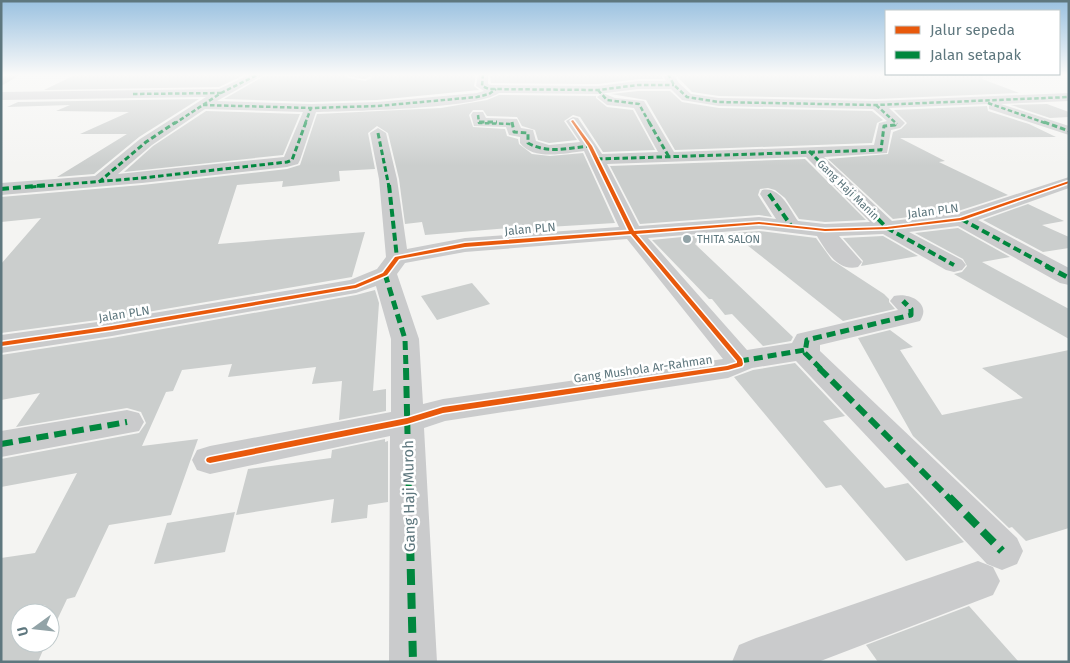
<svg xmlns="http://www.w3.org/2000/svg" width="1070" height="663" viewBox="0 0 1070 663" font-family="'Fira Sans',sans-serif">
<style>
.building{fill:#cbcecd}
.lines{fill:none;stroke-linecap:round;stroke-linejoin:round}
.street{fill:#cacbcc;fill-rule:evenodd}
.quiet-far5{stroke:#00873e;stroke-width:2.5;stroke-dasharray:4.5 2.5;stroke-linecap:butt}
.quiet-far4{stroke:#00873e;stroke-width:3;stroke-dasharray:5.5 3;stroke-linecap:butt}
.quiet-far3{stroke:#00873e;stroke-width:4;stroke-dasharray:8 4;stroke-linecap:butt}
.quiet-far2{stroke:#00873e;stroke-width:5;stroke-dasharray:9 5;stroke-linecap:butt}
.quiet-far1{stroke:#00873e;stroke-width:6;stroke-dasharray:12 6;stroke-linecap:butt}
.quiet{stroke:#00873e;stroke-width:8;stroke-dasharray:16 8;stroke-linecap:butt}
.cycleway-casing{stroke:#fff;stroke-width:3}
.cycleway{fill:#e8590c;fill-rule:evenodd}
.poi-dot{fill:#92a3a7;stroke:#fff;stroke-width:2}
.labels{text-anchor:middle;dominant-baseline:central;stroke-width:5;stroke-linejoin:round;paint-order:stroke}
.far-street-label{font-size:11px;fill:#5e777e;stroke:#fff}
.far-poi-label{font-size:11px;fill:#5e777e;stroke:#fff;text-anchor:start}
.street-label{font-size:12px;fill:#5e777e;stroke:#fff}
.near-street-label{font-size:15px;fill:#5e777e;stroke:#fff}
</style>
<rect width="100%" height="100%" fill="#f4f4f2"/>
<g class="building">
<polygon points="77,74 246,74 219,87 44,90"/>
<polygon points="304,74 344,74 348,78 365,81 372,78 371,74 476,74 474,86 479,90 377,100 311,102 224,99 266,75 298,76"/>
<polygon points="490,74 661,74 663,79 638,79 598,84 491,83"/>
<polygon points="675,74 983,74 982,79 1019,93 876,99 719,96 692,92"/>
<polygon points="638,91 670,91 682,102 719,108 872,111 883,120 877,123 872,143 675,150 646,100 611,94"/>
<polygon points="499,95 596,96 596,98 607,107 633,110 655,150 603,152 580,117 573,115 564,121 577,140 549,143 538,140 535,130 522,126 517,117 487,116 483,110 473,110 469,115 473,127 505,129 507,136 518,139 519,144 532,154 550,156 583,153 615,223 548,227 549,230 511,233 509,228 425,235 422,222 405,224 399,179 388,133 377,126 368,133 375,169 339,171 340,181 282,187 283,181 237,185 218,244 365,232 352,277 112,318 1,333 1,264 41,218 1,222 1,197 142,185 287,169 300,165 317,114 441,108 487,100"/>
<polygon points="199,99 139,137 94,174 57,177 127,134 80,134 129,112 56,111 70,105 7,107 18,102"/>
<polygon points="1047,104 1069,112 1069,117 1050,118 1011,105"/>
<polygon points="987,106 988,111 1029,124 1056,137 900,138 945,161 939,162 1008,195 958,211 893,219 828,159 888,154 893,132 901,129 907,123 894,110"/>
<polygon points="206,111 300,114 283,155 124,172 153,146"/>
<polygon points="805,159 866,220 825,222 799,219 785,198 775,190 768,188 760,189 758,195 772,217 759,215 640,224 610,166"/>
<polygon points="1028,204 1064,221 1042,225 1069,237 1069,248 1043,252 983,220"/>
<polygon points="958,228 1010,257 982,262 1069,309 1069,339 954,274 962,272 967,266 963,259 915,233"/>
<polygon points="759,231 816,238 832,260 884,294 889,299 889,302 895,309 843,321 732,233"/>
<polygon points="702,235 695,244 793,337 791,341 763,346 732,314 725,315 712,299 709,299 652,240"/>
<polygon points="883,236 918,256 861,266 863,261 843,238"/>
<polygon points="472,283 490,304 437,320 421,296"/>
<polygon points="375,290 379,303 373,391 386,389 386,411 339,420 342,381 312,384 316,367 228,377 232,364 182,370 173,391 166,392 142,446 198,439 171,515 109,525 75,597 67,599 50,635 50,613 20,613 20,643 46,643 38,662 1,662 1,558 35,553 77,473 1,487 1,459 139,433 146,423 141,412 127,408 16,427 40,393 1,400 1,355 112,338 356,295"/>
<polygon points="890,330 913,347 900,350 942,415 1023,398 982,368 1069,350 1069,528 1026,541 1012,527 1009,528 913,436 858,338"/>
<polygon points="795,363 845,416 823,421 885,488 908,483 964,542 906,561 841,485 826,488 734,377 753,370"/>
<polygon points="385,439 385,442 388,441 388,502 368,505 367,518 331,523 334,499 236,515 248,469 331,458 332,450"/>
<polygon points="235,512 225,552 154,564 167,523"/>
<polygon points="969,606 1019,662 878,662 866,645"/>
</g>
<g class="lines">
<g class="street">
<polygon points="8,74 22,74 1,86 1,77"/>
<path d="M251,74H265L217,101L311,104L377,102L477,93L484,91L476,86L478,74H488V84L491,85L598,86L638,81H666L663,74H673L679,83L691,94L719,98L876,101L1069,93V101L1001,104L1069,126V135L989,109V104L889,108L905,123L900,128L891,130L887,153L824,157L892,221L958,213L1069,177V188L978,220L1069,268V285L1060,283L958,226L909,232L962,260L966,265L962,270L954,272L946,270L883,234L839,236L862,262L858,267C838,272 826,251 817,236L759,229L648,238L747,350L792,343L797,334L898,310L890,301L894,296C909,292 932,303 920,321L820,345V351L1017,538L1023,551L1017,564L1002,570L987,564L796,361L752,368L728,378L445,421L424,428L437,662H389L390,436L210,474L197,470L192,460L197,450L210,446L391,412V339L376,286L356,293L112,336L1,353V335L112,320L350,280L377,269L386,257L379,179L370,133L378,128L386,133L397,179L407,249L465,238L619,227L584,151C566,153 533,161 520,143V137L509,135L506,127L474,126L471,115L473,112H483L486,118L517,119L521,128L533,130L536,141L549,145L580,142L566,121L573,117L578,118L602,154L658,152L634,108L607,105L597,97L603,93L615,98L644,101L674,152L874,145L879,123L887,121L873,109L719,106L682,100L671,89H638L598,94L499,93C477,109 350,111 316,112L300,160L298,164L287,167L142,183L1,195V183L95,176L140,139L206,97L1,100V92L219,89ZM205,109L303,112L284,157L118,174L152,145ZM806,157L870,222L825,224L798,221C789,208 780,186 762,190L760,194L776,219L759,217L639,226L607,164ZM627,239L723,359L443,399L423,404L419,339L397,274L405,263L465,252Z"/>
<polygon points="346,74 369,74 371,76 365,79 348,76"/>
<polygon points="127,410 139,413 144,422 139,431 1,457 1,431"/>
<polygon points="978,561 993,567 1000,581 993,595 818,662 732,662 739,645 756,638"/>
</g>
<g class="quiet-far5">
<polyline points="483,74 482,86 489,89 598,90 638,85 674,85"/>
<polyline points="668,74 674,85 687,97 719,102 876,105 1069,97"/>
<polyline points="598,90 607,100 639,104 650,124"/>
<polyline points="133,94 221,93"/>
<polyline points="988,103 1048,124"/>
<polyline points="203,105 311,108"/>
<polyline points="876,105 897,124"/>
<polyline points="478,115 479,123 512,124"/>
<polyline points="174,124 221,93 259,74"/>
<polyline points="305,124 311,108 377,106 477,97 489,94 496,89"/>
</g>
<g class="quiet-far4">
<polyline points="479,122 497,122"/>
<path d="M512,122L514,132L528,133V143C547,154 569,148 590,146"/>
<polyline points="649,122 669,157"/>
<polyline points="1044,122 1069,131"/>
<polyline points="378,133 389,187"/>
<polyline points="809,151 845,187"/>
<polyline points="597,159 881,150 884,126 895,125 897,122"/>
<polyline points="99,182 146,142 176,122"/>
<polyline points="31,187 142,178 287,162 292,160 306,122"/>
</g>
<g class="quiet-far3">
<polyline points="389,185 397,258"/>
<polyline points="844,185 887,228 954,265"/>
<polyline points="1,189 47,185"/>
<polyline points="769,194 792,227"/>
<polyline points="961,219 1049,267"/>
</g>
<g class="quiet-far2">
<polyline points="1046,266 1069,278"/>
<polyline points="385,274 405,339 406,369"/>
<polyline points="740,361 805,350"/>
<polyline points="821,369 805,353 807,340 911,315 911,309 903,301"/>
</g>
<g class="quiet-far1">
<polyline points="406,368 409,499"/>
<polyline points="819,368 950,499"/>
<polyline points="1,444 127,422"/>
</g>
<g class="quiet">
<polyline points="409,497 413,662"/>
<polyline points="949,497 1002,551"/>
</g>
<defs>
<polygon id="cycleway" points="573,120 592,146 634,231 759,222 825,229 887,227 960,218 1069,181 1069,183 963,220 887,229 825,231 759,224 636,234 742,359 743,364 742,366 728,370 443,413 407,424 210,463 207,462 206,460 207,458 210,457 407,418 443,407 727,366 737,363 737,361 631,234 465,247 399,259 387,275 356,288 112,330 1,346 1,342 112,326 355,285 383,273 395,257 465,243 629,231 588,146 571,121"/>
</defs>
<use href="#cycleway" class="cycleway-casing"/>
<use href="#cycleway" class="cycleway"/>
</g>
<linearGradient id="sky" x2="0" y2="1"><stop stop-color="#9ac1e0"/><stop offset="0.45" stop-color="#fafaf9"/><stop offset="1" stop-color="#fafaf9" stop-opacity="0"/></linearGradient>
<rect width="1070" height="166" fill="url(#sky)"/>
<circle class="poi-dot" cx="687" cy="239" r="5"/>
<g class="labels">
<g class="far-street-label">
<text transform="translate(848 190) rotate(44)">Gang Haji Manin</text>
</g>
<g class="far-poi-label">
<text x="697" y="239">THITA SALON</text>
</g>
<g class="street-label">
<text transform="translate(933 211) rotate(-7)">Jalan PLN</text>
<text transform="translate(530 229) rotate(-5)">Jalan PLN</text>
<text transform="translate(124 314) rotate(-9)">Jalan PLN</text>
<text transform="translate(643 369) rotate(-8)">Gang Mushola Ar-Rahman</text>
</g>
<g class="near-street-label">
<text transform="translate(409 496) rotate(-91)">Gang Haji Muroh</text>
</g>
</g>
<rect width="1070" height="663" fill="none" stroke="#5e777e" stroke-width="5"/>
<rect x="885" y="10" width="175" height="65" fill="#ffffff" stroke="#bfc9cb"/>
<rect x="895" y="26" width="25" height="8" fill="#e8590c" stroke="#bfc9cb"/>
<text x="930" y="35" font-size="15" fill="#5e777e">Jalur sepeda</text>
<rect x="895" y="51" width="25" height="8" fill="#00873e" stroke="#bfc9cb"/>
<text x="930" y="60" font-size="15" fill="#5e777e">Jalan setapak</text>
<g transform="translate(35 628) rotate(255)"><circle r="24" fill="#ffffff" stroke="#bfc9cb"/>
<path d="M0-4L9 19L0 12L-9 19Z" fill="#92a3a7"/>
<text y="-8" font-size="14" font-weight="bold" text-anchor="middle" fill="#5e777e">U</text>
</g>
</svg>
